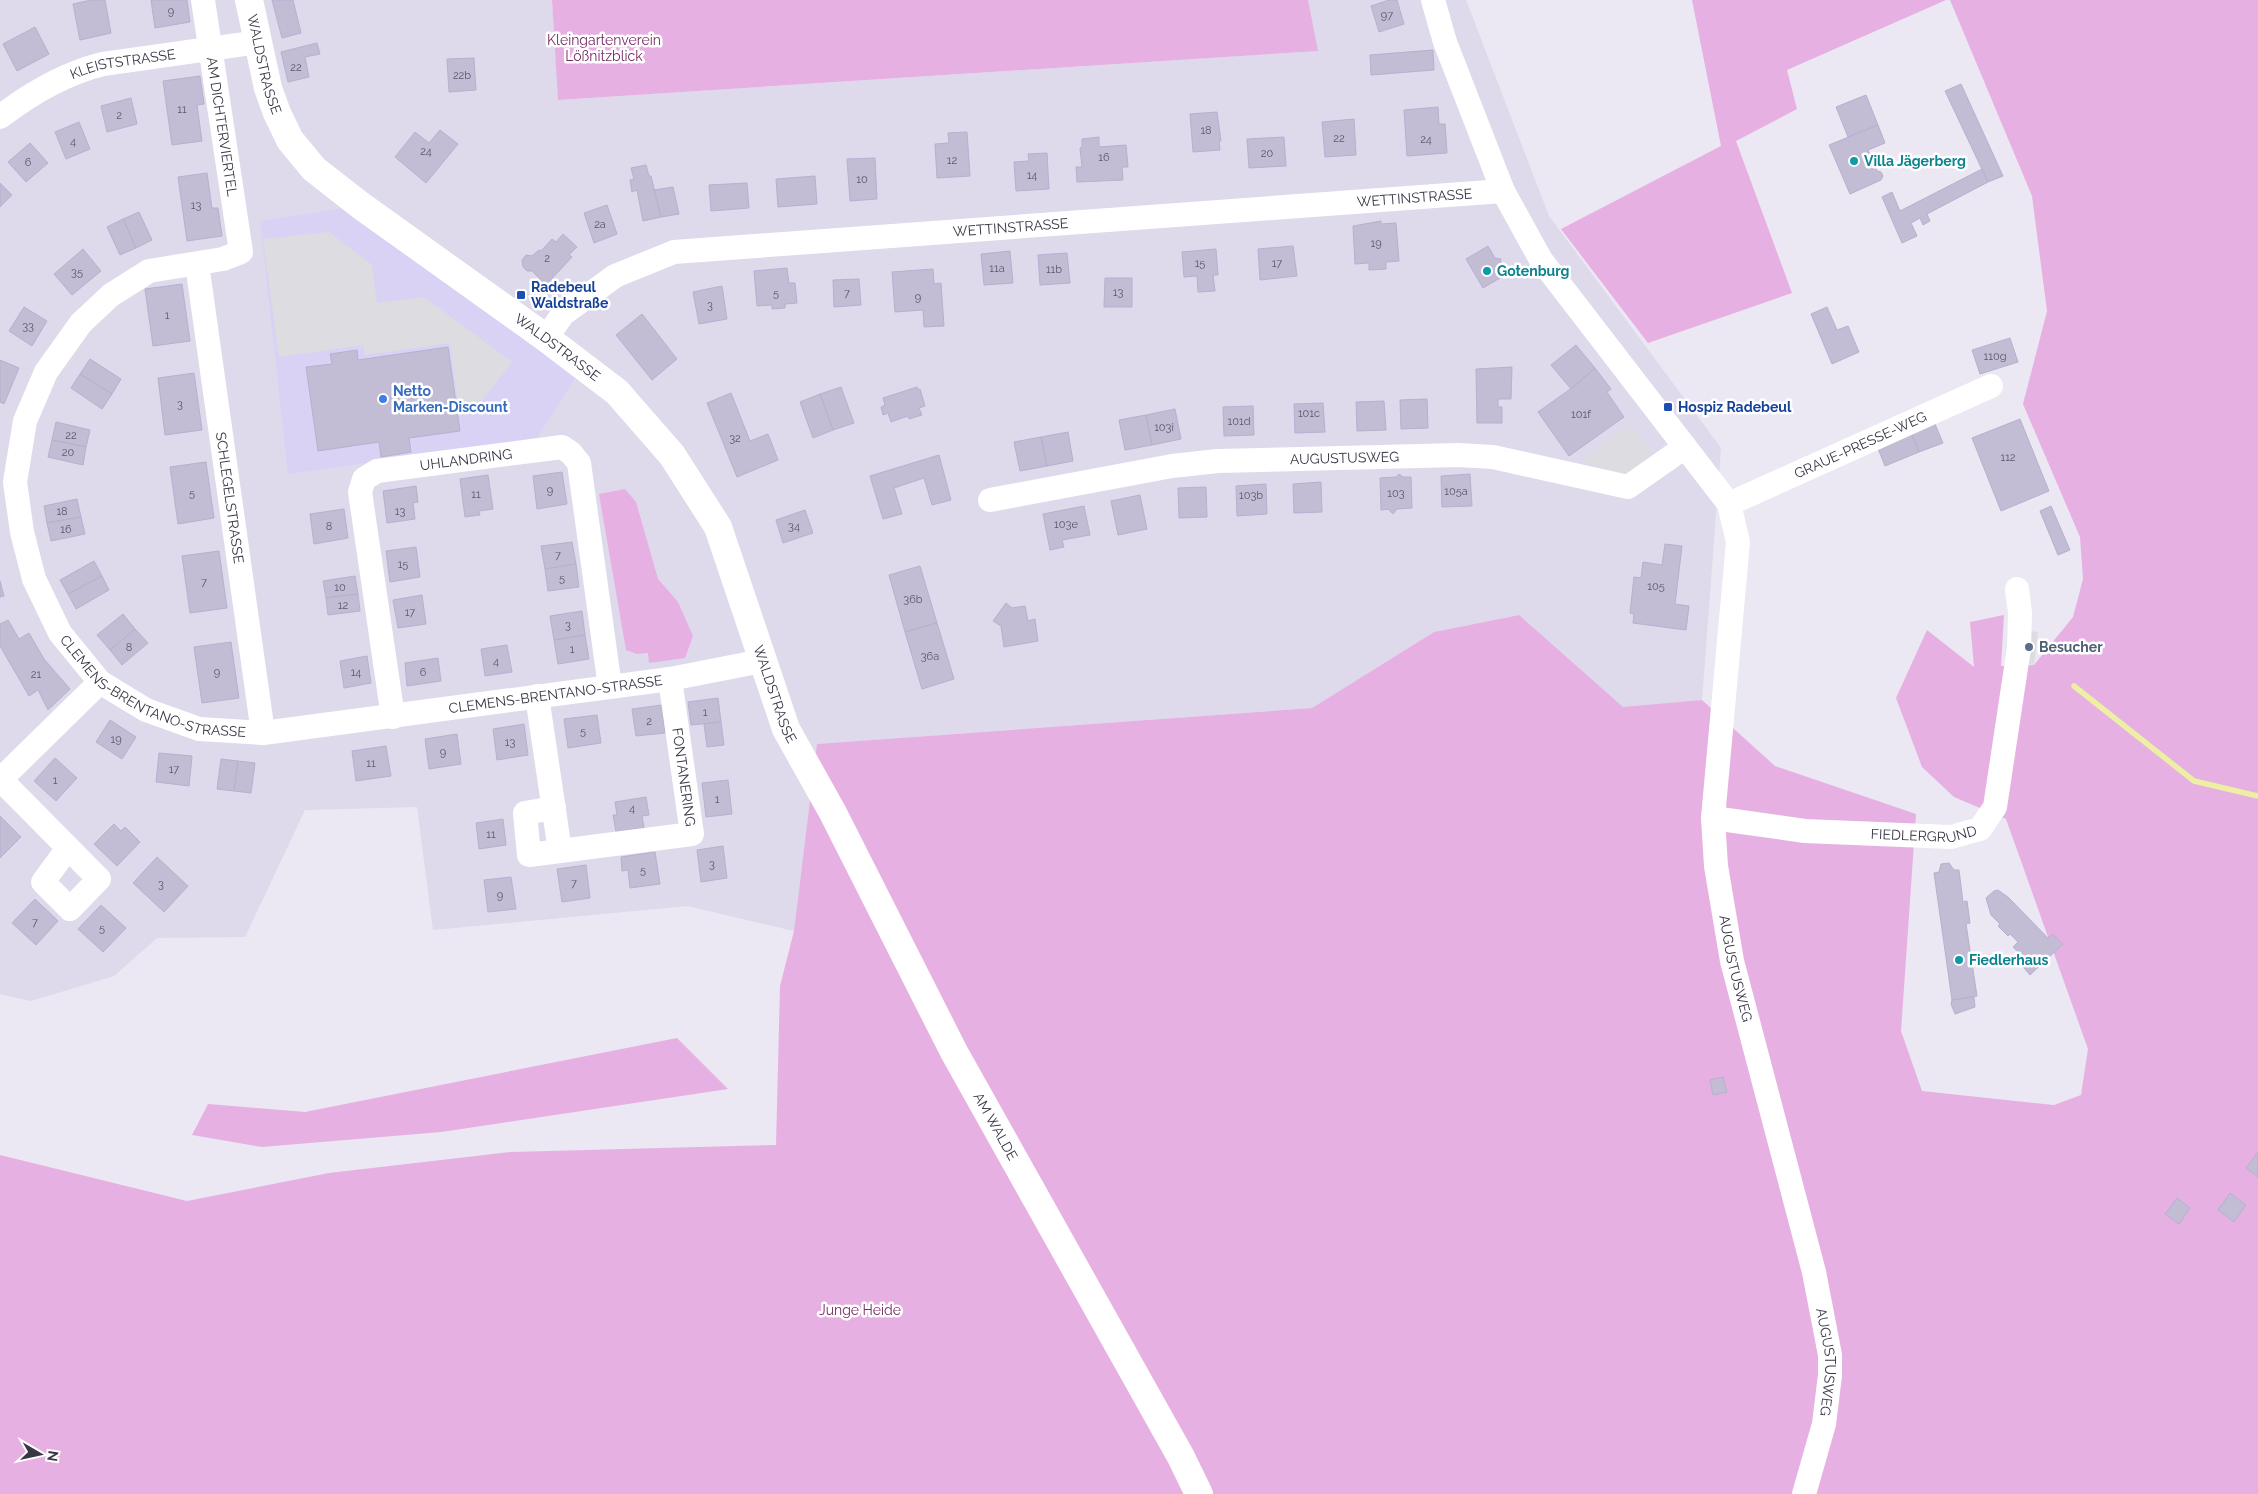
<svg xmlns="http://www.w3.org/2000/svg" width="2258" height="1494" viewBox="0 0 2258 1494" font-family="Raleway,sans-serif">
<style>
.residential{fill:#ded9eb}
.commercial{fill:#d9d2f5}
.green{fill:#e7b0e3}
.parking{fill:#dddce1}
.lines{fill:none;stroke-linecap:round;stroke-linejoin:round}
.stream{stroke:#edefa4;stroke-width:5.5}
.building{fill:#c2bcd5;stroke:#b7b0cf}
.minor{stroke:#fff;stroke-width:24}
.tertiary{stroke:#fff;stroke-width:28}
.culture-dot{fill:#0f9aa8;stroke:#fff;stroke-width:2}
.transit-dot{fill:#1a4fb4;stroke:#fff;stroke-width:2}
.shop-dot{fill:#3f7fe0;stroke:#fff;stroke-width:2}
.service-dot{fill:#5c6f8a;stroke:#fff;stroke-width:2}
.labels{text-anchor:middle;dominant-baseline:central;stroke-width:5;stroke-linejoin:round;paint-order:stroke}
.number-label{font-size:11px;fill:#5b586a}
.park-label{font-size:14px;fill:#772a64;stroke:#fff}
.street-label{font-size:14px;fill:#393646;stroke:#fff}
.culture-label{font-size:14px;font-weight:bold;fill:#0d838f;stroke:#fff;text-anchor:start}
.transit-label{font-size:14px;font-weight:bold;fill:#164399;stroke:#fff;text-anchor:start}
.shop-label{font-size:14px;font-weight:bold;fill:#366cbe;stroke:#fff;text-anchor:start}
.service-label{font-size:14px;font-weight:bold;fill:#4e5e75;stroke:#fff;text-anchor:start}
</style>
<rect width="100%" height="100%" fill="#ebe7f3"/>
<polygon class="residential" points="0,0 552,0 559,100 1317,51 1308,0 1466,0 1549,216 1721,448 1702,700 1623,708 1518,615 1434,632 1312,708 818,744 794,931 687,906 433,930 417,807 305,810 245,937 157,938 114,976 31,1001 0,994"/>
<polygon class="commercial" points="346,208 580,371 536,439 288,474 260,221"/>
<g class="green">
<polygon points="552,0 1308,0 1318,51 558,100"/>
<polygon points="1692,0 1946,0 1787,70 1797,109 1736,141 1792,293 1648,343 1561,229 1721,146"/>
<polygon points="1950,0 2258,0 2258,1494 0,1494 0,1155 187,1201 329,1173 511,1152 776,1145 780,986 794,931 817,744 1312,708 1434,632 1519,615 1623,707 1702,700 1775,766 1916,814 1901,1031 1922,1091 2054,1105 2081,1095 2088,1049 2006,819 1954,797 1922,767 1896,698 1927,630 1974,667 1970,622 2004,615 2001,666 2034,665 2073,617 2083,579 2080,537 2023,404 2047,311 2032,196"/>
<polygon points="625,489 636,502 658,579 678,602 693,636 685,658 649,663 648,653 637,654 626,650 599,494"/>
<polygon points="677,1038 728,1089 441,1132 262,1147 192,1135 208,1104 305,1112"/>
</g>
<g class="parking">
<polygon points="329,232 372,265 377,303 424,297 512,362 473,412 459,414 450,343 365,355 363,345 279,357 263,239"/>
<polygon points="1631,425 1652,452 1625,475 1581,461"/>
<polygon points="2024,630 2038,632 2034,665 2020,663"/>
</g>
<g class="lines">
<polyline class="stream" points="2074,686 2194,781 2258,796"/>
</g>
<g class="building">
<polygon points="91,0 105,0 111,33 80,40 73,4"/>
<polygon points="151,0 187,0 190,22 155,28"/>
<polygon points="272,0 293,0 301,33 282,38"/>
<polygon points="1389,0 1397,0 1404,24 1379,32 1371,6"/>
<polygon points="35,27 49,54 17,71 3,44"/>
<polygon points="317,43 320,54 305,57 309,77 288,82 281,52"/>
<polygon points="1433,50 1434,70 1371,75 1370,55"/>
<polygon points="474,58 476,90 449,92 447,59"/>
<polygon points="200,76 204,104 197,105 202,141 172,145 163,81"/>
<polygon points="1961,84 2003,176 1988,182 1945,91"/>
<polygon points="1866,95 1878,125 1848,137 1836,107"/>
<polygon points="131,98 137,124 107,132 101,106"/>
<polygon points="1438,107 1439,124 1445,124 1447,153 1407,156 1404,110"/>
<polygon points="1217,112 1221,141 1219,141 1220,150 1193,152 1190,114"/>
<polygon points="1354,119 1356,155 1325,157 1322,122"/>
<polygon points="79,122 90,149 66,159 55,132"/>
<polygon points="1878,125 1885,143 1868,150 1877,171 1881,172 1883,176 1881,180 1850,194 1829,145"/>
<polygon points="440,130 458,144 426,183 395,157 415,132 429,143"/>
<polygon points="967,132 970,176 937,178 935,144 949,143 948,133"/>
<polygon points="1099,137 1099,147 1126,145 1128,167 1122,167 1123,180 1077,182 1076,167 1082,167 1080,148 1082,147 1082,139"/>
<polygon points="1284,137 1286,166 1249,168 1247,139"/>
<polygon points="30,143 48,163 26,182 8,162"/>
<polygon points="1047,153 1049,189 1016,191 1014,162 1029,161 1028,154"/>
<polygon points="875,158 877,199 850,201 847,159"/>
<polygon points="646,165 649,176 651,176 661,217 643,221 637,190 632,192 630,180 634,179 631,168"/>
<polygon points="1982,169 1988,182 1927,214 1930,221 1923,225 1920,218 1911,223 1917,236 1902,243 1882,197 1892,192 1900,211"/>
<polygon points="207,173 212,208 218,208 222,236 187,241 178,177"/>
<polygon points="815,176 817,204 778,207 776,179"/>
<polygon points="0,183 12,195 0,207"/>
<polygon points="747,183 749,208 711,211 709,185"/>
<polygon points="673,187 679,214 661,217 654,190"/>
<polygon points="607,205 617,234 594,243 584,213"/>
<polygon points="139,212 152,240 136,248 123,219"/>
<polygon points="123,219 136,248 120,255 107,227"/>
<polygon points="1381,221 1381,224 1396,223 1399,261 1386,262 1386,269 1369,270 1369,263 1355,264 1353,226"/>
<polygon points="563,234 577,247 569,255 572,257 546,285 532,271 527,271 523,267 522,260 526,255 532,256 539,250 541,251 552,239 556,242"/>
<polygon points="1293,246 1297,276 1260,280 1258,249"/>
<polygon points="1488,246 1495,258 1501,259 1500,266 1505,275 1483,288 1466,259"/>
<polygon points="83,249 101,271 72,295 54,274"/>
<polygon points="1216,249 1218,275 1213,275 1215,291 1198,292 1197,276 1184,277 1182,252"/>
<polygon points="1010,251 1013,283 984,285 981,254"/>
<polygon points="1067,253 1070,283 1040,285 1038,255"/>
<polygon points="787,268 789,283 795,283 797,303 785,304 785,308 772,309 772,305 757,306 754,271"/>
<polygon points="933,269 934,284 941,283 944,326 924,327 923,310 895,312 892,272"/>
<polygon points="1105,278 1132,278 1132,307 1104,307"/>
<polygon points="859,279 861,305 834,307 833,280"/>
<polygon points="182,284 190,341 153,346 145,289"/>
<polygon points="722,286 727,319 699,324 693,292"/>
<polygon points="24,307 47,321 32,346 9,331"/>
<polygon points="1827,307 1837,330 1848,326 1859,352 1832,364 1811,314"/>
<polygon points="642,314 677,359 652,380 616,335"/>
<polygon points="2010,338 2018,362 1980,374 1972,350"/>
<polygon points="1576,345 1595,368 1571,389 1551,365"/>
<polygon points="448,347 460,431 409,438 411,452 381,457 379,442 318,451 306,367 332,364 330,354 357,350 358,360"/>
<polygon points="90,359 121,379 112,394 80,374"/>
<polygon points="0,360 19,368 4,404 0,402"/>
<polygon points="1512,367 1511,399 1498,399 1498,407 1502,407 1502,423 1477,423 1476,369"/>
<polygon points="1595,368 1611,389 1607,392 1624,417 1569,456 1538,412 1576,385"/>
<polygon points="194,373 202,430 165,435 158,378"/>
<polygon points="80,374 112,394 102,409 71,388"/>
<polygon points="841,387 854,423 833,430 820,394"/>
<polygon points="917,387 918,390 920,389 925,406 919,408 922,415 909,419 908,416 891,422 888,413 883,415 881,407 885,405 883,398"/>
<polygon points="731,393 750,441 768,434 778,460 737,477 707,403"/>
<polygon points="820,394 833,430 813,438 800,402"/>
<polygon points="1427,399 1428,428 1401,429 1400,400"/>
<polygon points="1384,401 1386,430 1357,431 1356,402"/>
<polygon points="1323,403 1325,432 1295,433 1294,404"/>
<polygon points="1253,406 1254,435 1224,436 1223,407"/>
<polygon points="1175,409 1181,439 1152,445 1146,415"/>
<polygon points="1146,415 1152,445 1125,450 1119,420"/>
<polygon points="2020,419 2049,491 2001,511 1972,438"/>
<polygon points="56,422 90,430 86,447 52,440"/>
<polygon points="1935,424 1943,443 1919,452 1911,433"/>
<polygon points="1068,432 1073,461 1047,466 1041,437"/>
<polygon points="1911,433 1919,452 1885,466 1877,446"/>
<polygon points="1041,437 1047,466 1020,471 1014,442"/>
<polygon points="52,440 86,447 83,465 48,457"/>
<polygon points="939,455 951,500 932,505 924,478 894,488 902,514 883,519 870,476"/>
<polygon points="206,462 214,518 178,524 170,467"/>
<polygon points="562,472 567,504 537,509 533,476"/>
<polygon points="1399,474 1403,477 1411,477 1412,508 1397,509 1393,514 1388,509 1381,510 1380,478 1396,477"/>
<polygon points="1470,474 1472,506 1442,507 1441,476"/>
<polygon points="488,475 493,509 479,511 480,515 465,517 460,479"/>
<polygon points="1321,482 1322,512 1294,513 1293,484"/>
<polygon points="1266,484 1267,514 1237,516 1236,486"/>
<polygon points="416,486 418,502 413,503 415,519 387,523 383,491"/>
<polygon points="1206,487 1207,517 1179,518 1178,488"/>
<polygon points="1140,495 1147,529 1118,535 1111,501"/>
<polygon points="77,499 81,517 47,523 44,506"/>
<polygon points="1084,506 1090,535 1062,540 1064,547 1050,550 1043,514"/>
<polygon points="2051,506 2070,550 2058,555 2040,511"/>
<polygon points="344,509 348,538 314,544 310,514"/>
<polygon points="805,510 813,533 783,543 776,520"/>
<polygon points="81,517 85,534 51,541 47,523"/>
<polygon points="572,542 576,564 545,569 541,546"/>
<polygon points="1665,544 1682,546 1675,604 1689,606 1686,630 1633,623 1634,614 1630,613 1634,577 1641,578 1643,562 1662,565"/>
<polygon points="416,547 420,577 390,582 386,551"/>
<polygon points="219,551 227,608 190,613 182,556"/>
<polygon points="94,561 102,576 68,594 60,580"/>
<polygon points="576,564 579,587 548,591 545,569"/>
<polygon points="920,566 937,623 905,632 889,575"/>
<polygon points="102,576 109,590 76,609 68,594"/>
<polygon points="355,576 358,594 326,598 323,581"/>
<polygon points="0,581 4,596 0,597"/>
<polygon points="358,594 360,611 328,615 326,598"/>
<polygon points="422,595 426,624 398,628 393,600"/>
<polygon points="1006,603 1012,608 1025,606 1028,621 1035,619 1038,641 1004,647 1001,626 993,621"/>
<polygon points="582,611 585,635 554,640 550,616"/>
<polygon points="123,614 135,629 110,650 97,635"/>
<polygon points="8,620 19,639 29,633 44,659 70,689 48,710 38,690 29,696 0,646 0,624"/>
<polygon points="937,623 954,679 922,689 905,632"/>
<polygon points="135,629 148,643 122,665 110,650"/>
<polygon points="585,635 589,659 558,664 554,640"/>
<polygon points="231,642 239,698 202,703 194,647"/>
<polygon points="507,645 512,672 485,676 481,649"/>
<polygon points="367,656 371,683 344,688 340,661"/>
<polygon points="438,658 441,681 407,686 405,663"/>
<polygon points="718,698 721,722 691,725 688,702"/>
<polygon points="662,705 665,733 636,736 632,709"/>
<polygon points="597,715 601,743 568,748 564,719"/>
<polygon points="110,720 136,737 122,759 96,742"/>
<polygon points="721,722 724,745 707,747 704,724"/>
<polygon points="524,724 528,755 497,760 493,729"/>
<polygon points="457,734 461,764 429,769 425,739"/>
<polygon points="386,746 391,776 356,781 352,751"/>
<polygon points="159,753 192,756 189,786 156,782"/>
<polygon points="55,758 77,778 56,801 34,781"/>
<polygon points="221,759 238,761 234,791 217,789"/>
<polygon points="238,761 255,763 251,793 234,791"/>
<polygon points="728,780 732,814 706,817 702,783"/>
<polygon points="646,797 649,815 642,816 644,828 616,832 613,815 617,815 615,802"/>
<polygon points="0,816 21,837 0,858"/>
<polygon points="503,819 506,845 479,849 476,823"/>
<polygon points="114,824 121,831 125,827 140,842 117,866 94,844"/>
<polygon points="723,846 727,878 701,882 697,850"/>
<polygon points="655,852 660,884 630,888 628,870 622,871 621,857"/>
<polygon points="157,857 188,886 164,912 133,883"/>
<polygon points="1949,863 1954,870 1959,870 1963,902 1967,901 1970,923 1966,924 1977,996 1952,1000 1934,873 1939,872 1941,864"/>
<polygon points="586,865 590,898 562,902 557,869"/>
<polygon points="511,877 516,909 488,912 484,880"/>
<polygon points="1998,890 2008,897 2048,938 2053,934 2063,944 2030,975 2018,961 2022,956 2013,947 2018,942 2010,934 2008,936 1998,926 2000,924 1991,915 1986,898 1994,891"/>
<polygon points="35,899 58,921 36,945 12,923"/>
<polygon points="101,905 126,928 103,952 78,929"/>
<polygon points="1974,997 1975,1007 1955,1014 1951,1004 1952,1000"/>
<polygon points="1723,1077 1727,1092 1713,1095 1710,1080"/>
<polygon points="2258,1152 2258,1177 2246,1168"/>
<polygon points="2230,1193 2246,1205 2234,1222 2218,1210"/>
<polygon points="2177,1198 2190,1208 2179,1224 2165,1214"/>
</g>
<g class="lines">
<g class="minor">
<path id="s1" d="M203,0L241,252L223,259L149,271L111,295L81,323L46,372L25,421L15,482L22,532L34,579L60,633L100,682L146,710L199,729L263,733L670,679L762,661"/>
<path id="s2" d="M1433,0L1445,42L1503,191L1541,260L1729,504L1738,542L1713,818L1716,866L1732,961L1814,1272L1830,1355V1375L1824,1424L1804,1494"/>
<path id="s3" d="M0,117C30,94 66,73 103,64L259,42"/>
<path id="s4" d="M197,264L263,733"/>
<path id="s5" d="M546,338L563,314L615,276L674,252L1503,191"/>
<path id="s6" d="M990,500L1172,466L1218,461L1458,455L1493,457L1628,487L1685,447"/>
<path id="s7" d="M1729,504L1991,386"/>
<polyline points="537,696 560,851 692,834 670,679"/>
<path id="s8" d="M393,717L360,492L364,479L377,471L562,447L571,453L579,463L610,687"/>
<polyline points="0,779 99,879 70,909 43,882 68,848"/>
<polyline points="0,780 100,682"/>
<polyline points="554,808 525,813 529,855 560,851"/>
<path id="s9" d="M1713,818L1805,831L1951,837L1980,829L1995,807L2019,648L2020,613L2017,589"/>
</g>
<path class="tertiary" id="s10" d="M249,0L268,88L277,113L290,140L314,169L360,205L546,338L617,392L672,455L718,527L786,729L833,813L954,1052L1181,1457L1199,1494"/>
</g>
<g class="culture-dot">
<circle cx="1854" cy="161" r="5"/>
<circle cx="1487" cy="271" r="5"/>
<circle cx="1959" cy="960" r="5"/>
</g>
<g class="transit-dot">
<rect x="516" y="290" width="10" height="10" rx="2.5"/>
<rect x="1663" y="402" width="10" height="10" rx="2.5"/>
</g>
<circle class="shop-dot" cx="383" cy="399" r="5"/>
<circle class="service-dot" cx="2029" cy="647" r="5"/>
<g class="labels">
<g class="number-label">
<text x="171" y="11">9</text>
<text x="1387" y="15">97</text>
<text x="296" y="67">22</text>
<text x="462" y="75">22b</text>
<text x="182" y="109">11</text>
<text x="119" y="115">2</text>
<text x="1206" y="130">18</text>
<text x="1339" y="138">22</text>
<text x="1426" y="139">24</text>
<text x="73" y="141">4</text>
<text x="426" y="151">24</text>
<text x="1267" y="153">20</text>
<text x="1104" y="157">16</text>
<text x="952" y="160">12</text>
<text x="28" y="162">6</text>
<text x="1032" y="175">14</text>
<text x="862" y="179">10</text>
<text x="196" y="205">13</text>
<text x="600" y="224">2a</text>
<text x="1376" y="243">19</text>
<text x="547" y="258">2</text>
<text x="1200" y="263">15</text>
<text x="1277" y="263">17</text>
<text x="997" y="268">11a</text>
<text x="1054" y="269">11b</text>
<text x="77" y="272">35</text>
<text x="1118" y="292">13</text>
<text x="776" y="293">5</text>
<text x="847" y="293">7</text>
<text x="918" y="297">9</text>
<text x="710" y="305">3</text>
<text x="167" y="315">1</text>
<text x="28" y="326">33</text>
<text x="1995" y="356">110g</text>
<text x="180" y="404">3</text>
<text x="1309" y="413">101c</text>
<text x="1581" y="414">101f</text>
<text x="1239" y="421">101d</text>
<text x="1164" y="427">103i</text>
<text x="71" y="435">22</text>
<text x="735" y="438">32</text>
<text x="68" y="452">20</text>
<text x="2008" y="457">112</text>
<text x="550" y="490">9</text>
<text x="1456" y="491">105a</text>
<text x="192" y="493">5</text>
<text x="1396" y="493">103</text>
<text x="476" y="494">11</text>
<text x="1251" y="495">103b</text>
<text x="62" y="511">18</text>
<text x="400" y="511">13</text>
<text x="1066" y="524">103e</text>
<text x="329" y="526">8</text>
<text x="794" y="526">34</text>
<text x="66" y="529">16</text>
<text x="558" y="555">7</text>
<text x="403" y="564">15</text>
<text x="562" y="578">5</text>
<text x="204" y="582">7</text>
<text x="1656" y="586">105</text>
<text x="340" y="587">10</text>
<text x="913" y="599">36b</text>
<text x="343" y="605">12</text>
<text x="410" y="612">17</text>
<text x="568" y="625">3</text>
<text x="129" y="647">8</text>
<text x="572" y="649">1</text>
<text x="930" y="656">36a</text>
<text x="496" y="661">4</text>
<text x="217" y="672">9</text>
<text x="356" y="672">14</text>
<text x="423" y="672">6</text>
<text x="36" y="674">21</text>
<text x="705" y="712">1</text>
<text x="649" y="721">2</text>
<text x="583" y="731">5</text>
<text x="116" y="739">19</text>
<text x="510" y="742">13</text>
<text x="443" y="752">9</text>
<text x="371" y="763">11</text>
<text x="174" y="769">17</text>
<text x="55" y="780">1</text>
<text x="717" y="799">1</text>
<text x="632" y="808">4</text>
<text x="491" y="834">11</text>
<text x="712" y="864">3</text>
<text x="643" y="870">5</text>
<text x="574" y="883">7</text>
<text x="161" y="884">3</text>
<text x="500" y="895">9</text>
<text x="35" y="922">7</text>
<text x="102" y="928">5</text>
</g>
<g class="park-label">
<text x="604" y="40">Kleingartenverein<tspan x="604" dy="16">Lößnitzblick</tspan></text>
<text x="860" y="1310">Junge Heide</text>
</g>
<g class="street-label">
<text stroke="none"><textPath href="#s10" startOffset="66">WALDSTRASSE</textPath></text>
<text stroke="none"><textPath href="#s3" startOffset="136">KLEISTSTRASSE</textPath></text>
<text stroke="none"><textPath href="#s1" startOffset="128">AM DICHTERVIERTEL</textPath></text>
<text stroke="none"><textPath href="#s5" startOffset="900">WETTINSTRASSE</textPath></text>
<text stroke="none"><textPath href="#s5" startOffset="495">WETTINSTRASSE</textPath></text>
<text stroke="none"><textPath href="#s10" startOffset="486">WALDSTRASSE</textPath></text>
<text stroke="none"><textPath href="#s7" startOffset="144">GRAUE-PRESSE-WEG</textPath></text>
<text stroke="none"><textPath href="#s6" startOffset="358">AUGUSTUSWEG</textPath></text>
<text stroke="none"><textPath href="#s8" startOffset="346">UHLANDRING</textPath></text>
<text stroke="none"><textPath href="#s4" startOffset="236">SCHLEGELSTRASSE</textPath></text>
<text stroke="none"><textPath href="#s1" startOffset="882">CLEMENS-BRENTANO-STRASSE</textPath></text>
<text stroke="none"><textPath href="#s1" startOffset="1302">CLEMENS-BRENTANO-STRASSE</textPath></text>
<text stroke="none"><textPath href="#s10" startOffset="906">WALDSTRASSE</textPath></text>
<text transform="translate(684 777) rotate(82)">FONTANERING</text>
<text stroke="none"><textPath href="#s9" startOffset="212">FIEDLERGRUND</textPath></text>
<text stroke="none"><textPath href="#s2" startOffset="1059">AUGUSTUSWEG</textPath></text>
<text stroke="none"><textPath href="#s10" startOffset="1392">AM WALDE</textPath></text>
<text stroke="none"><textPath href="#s2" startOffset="1464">AUGUSTUSWEG</textPath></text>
</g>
<g class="culture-label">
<text x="1864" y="161">Villa Jägerberg</text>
<text x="1497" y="271">Gotenburg</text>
<text x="1969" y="960">Fiedlerhaus</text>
</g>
<g class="transit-label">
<text x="531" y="287">Radebeul<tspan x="531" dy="16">Waldstraße</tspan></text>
<text x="1678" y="407">Hospiz Radebeul</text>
</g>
<g class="shop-label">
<text x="393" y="391">Netto<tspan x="393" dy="16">Marken-Discount</tspan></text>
</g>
<g class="service-label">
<text x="2039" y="647">Besucher</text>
</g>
</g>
<g transform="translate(40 1454) rotate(99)" stroke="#ffffff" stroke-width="4" paint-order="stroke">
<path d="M0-4L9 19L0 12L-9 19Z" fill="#393646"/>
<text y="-8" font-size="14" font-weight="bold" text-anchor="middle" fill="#393646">N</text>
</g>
</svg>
